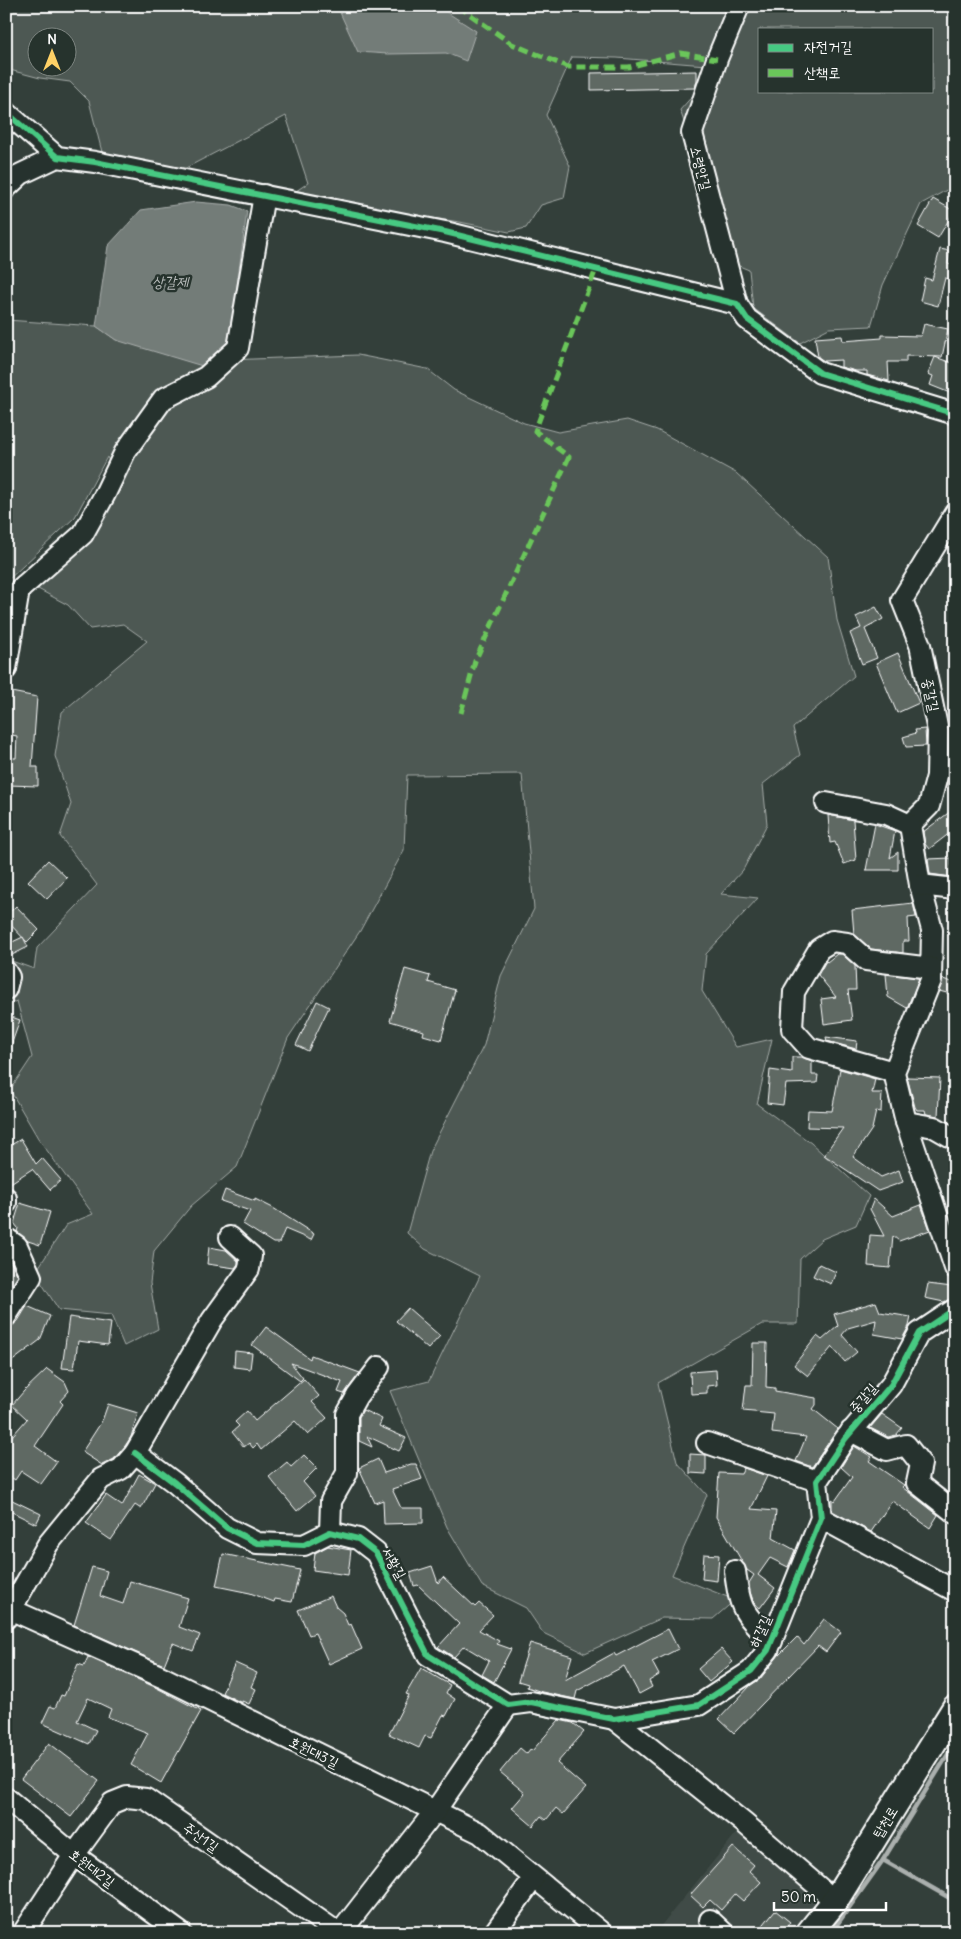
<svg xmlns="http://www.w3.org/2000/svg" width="961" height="1939" viewBox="0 0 961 1939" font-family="Delius,'Poor Story',sans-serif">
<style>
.built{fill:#404c47}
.green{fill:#4d5853;stroke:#a6aca9;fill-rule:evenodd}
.water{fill:#737b78;stroke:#abb0ae}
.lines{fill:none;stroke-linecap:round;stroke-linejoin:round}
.stream{stroke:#abb0ae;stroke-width:4.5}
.building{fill:#5f6964;stroke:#fff}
.minor-casing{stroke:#fff;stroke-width:24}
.major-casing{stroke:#fff;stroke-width:29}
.minor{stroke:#26332d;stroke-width:20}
.major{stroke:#26332d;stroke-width:25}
.quiet{stroke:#6ac65a;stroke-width:5;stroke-dasharray:10 5;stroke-linecap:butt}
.cycleway-casing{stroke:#26332d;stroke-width:9}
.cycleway{stroke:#46c982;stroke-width:6}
.labels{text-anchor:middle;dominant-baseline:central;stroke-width:5;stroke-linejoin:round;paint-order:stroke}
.street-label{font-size:14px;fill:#fff;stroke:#26332d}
.water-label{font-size:15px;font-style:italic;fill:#b9bdbc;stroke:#26332d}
</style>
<rect width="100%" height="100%" fill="#333f3a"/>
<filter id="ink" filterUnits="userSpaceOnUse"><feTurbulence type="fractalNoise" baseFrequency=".02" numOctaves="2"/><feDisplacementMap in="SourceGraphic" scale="10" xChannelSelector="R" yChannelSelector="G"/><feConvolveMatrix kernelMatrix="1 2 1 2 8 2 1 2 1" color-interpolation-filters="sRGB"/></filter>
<g filter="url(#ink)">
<g class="built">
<polygon points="950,710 955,712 955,791 938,787 943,742"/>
<polygon points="738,1831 827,1899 798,1933 655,1933"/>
</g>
<g class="green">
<path d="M6,6H948L955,46V128L949,163L954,186L921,204L883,285L871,326L829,328L800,343L753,308L749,270L732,263L680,110L703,84L706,65L617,58L572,57L546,115L570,166L564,198L541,205L526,228L509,232L460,222L377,210L293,193L308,183L286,116L176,173L103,156L89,101L70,82L40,78L6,69ZM760,29H932V91H760ZM38,38H68V68H38Z"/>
<polygon points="6,320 96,326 116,340 227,360 358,355 427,369 454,390 524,423 558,432 627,420 657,430 736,473 828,557 837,620 854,676 793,728 800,755 763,784 767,824 743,870 721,894 758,898 706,954 702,991 736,1047 772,1039 757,1104 811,1143 869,1196 856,1225 822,1239 800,1259 798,1324 762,1324 658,1383 677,1462 707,1495 672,1575 735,1600 713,1619 662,1618 585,1653 543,1633 526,1608 482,1586 447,1527 390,1391 429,1381 480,1276 425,1249 407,1233 430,1151 484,1045 501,976 534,909 522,774 407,775 404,850 360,931 288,1038 237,1167 191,1206 154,1251 150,1283 158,1329 124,1346 111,1315 59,1310 35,1273 66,1225 93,1214 38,1138 10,1090 32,1057 17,1001 6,1005 6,959 34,969 37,948 97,885 60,836 71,804 55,756 62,712 147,641 123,624 90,629 68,605 38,589 122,488 107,457 75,517 6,582"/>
</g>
<g class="water">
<polygon points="337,6 437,6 476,31 466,61 446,53 388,54 358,52"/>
<polygon points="196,202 231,205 247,211 227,360 209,368 116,340 96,326 108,246 141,210"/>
</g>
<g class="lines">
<g class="stream">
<polyline points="883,1860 955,1901"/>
<polyline points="831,1933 883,1860 955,1743"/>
</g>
</g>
<g class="building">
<polygon points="697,71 697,80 695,88 591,90 591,73"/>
<polygon points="933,199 954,211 938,238 918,226"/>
<polygon points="940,249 950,251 948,264 955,266 955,280 945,278 938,306 920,301 925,278 932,280"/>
<polygon points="924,324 948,329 942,357 906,356 906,362 888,362 889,381 867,375 867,371 856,371 841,367 841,360 824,361 818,357 815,338 842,336 843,341 882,338 882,335 921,336"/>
<polygon points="935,357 955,364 955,395 930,385 933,376 928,374"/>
<polygon points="876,607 883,619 865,629 877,658 862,664 850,633 861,628 856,617"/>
<polygon points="898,653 919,703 897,713 876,663"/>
<polygon points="6,691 37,697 32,767 38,767 38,786 8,785 6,758 16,758 17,736 6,734"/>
<polygon points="925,729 926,746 906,747 903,737 916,733 915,730"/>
<polygon points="952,742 955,742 955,784 948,781 949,749"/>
<polygon points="955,808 955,829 929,849 925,844 923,832"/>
<polygon points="828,815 853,820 856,860 844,864 835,842 830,843"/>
<polygon points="875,824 895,831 890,858 898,852 898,870 866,870"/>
<polygon points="951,858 952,877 930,874 928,859"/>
<polygon points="48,860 67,878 47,899 28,881"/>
<polygon points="913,903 916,917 908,918 909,941 903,941 903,953 871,949 854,934 852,910"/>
<polygon points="16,906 39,930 27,942 6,920 6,916"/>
<polygon points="23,937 28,947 6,958 6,945"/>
<polygon points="837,954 842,954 855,966 856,990 848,990 852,1020 824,1024 821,999 836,997 818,975 826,961 827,962"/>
<polygon points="405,969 430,976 428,982 455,990 441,1040 423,1035 424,1031 390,1021"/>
<polygon points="886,974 919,978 907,1008 888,997"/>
<polygon points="943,979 955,983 955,995 939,991"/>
<polygon points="317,1001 329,1007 308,1051 296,1045"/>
<polygon points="6,1015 20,1020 8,1054 6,1054"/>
<polygon points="826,1037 857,1041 856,1049 827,1041"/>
<polygon points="792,1057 802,1057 812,1061 812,1075 818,1075 817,1083 786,1084 783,1105 767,1103 770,1070 792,1073"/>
<polygon points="840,1069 875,1079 872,1093 882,1093 881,1112 876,1111 872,1129 853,1157 881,1177 899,1170 903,1182 878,1191 824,1155 843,1128 807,1127 808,1110 832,1111"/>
<polygon points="907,1077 940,1078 938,1116 926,1114 925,1110 917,1110 915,1107"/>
<polygon points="21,1139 36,1164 42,1158 61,1180 50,1190 32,1169 6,1186 6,1148"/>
<polygon points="225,1190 255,1201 255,1199 273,1208 314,1234 311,1240 285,1229 279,1243 273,1243 243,1224 250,1211 221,1201"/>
<polygon points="874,1199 893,1216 921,1205 930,1230 899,1241 893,1236 890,1268 868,1266 870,1235 884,1236 870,1209"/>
<polygon points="20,1203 50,1212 40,1245 28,1241 17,1232 18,1228 14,1223"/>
<polygon points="209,1247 226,1250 238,1261 238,1264 235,1268 207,1264"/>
<polygon points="6,1253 18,1276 6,1294"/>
<polygon points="819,1264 836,1272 831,1284 813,1276"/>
<polygon points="928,1284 952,1287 950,1299 944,1302 925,1298"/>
<polygon points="876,1302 880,1312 911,1317 909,1326 902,1339 874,1334 876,1320 848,1328 842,1335 857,1352 845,1362 832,1347 808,1376 794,1365 817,1336 822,1340 838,1326 834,1314"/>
<polygon points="27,1306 50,1316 40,1340 6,1366 6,1330 18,1321"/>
<polygon points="408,1308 440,1336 428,1349 396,1321"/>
<polygon points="69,1317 111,1323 108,1345 78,1341 74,1369 62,1368"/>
<polygon points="266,1327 310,1359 311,1355 360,1373 344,1394 338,1392 342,1382 291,1363 303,1378 300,1381 252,1345"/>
<polygon points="753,1343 767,1343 766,1387 775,1388 775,1391 816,1398 816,1405 813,1409 838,1429 812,1467 796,1461 806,1437 772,1433 774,1414 743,1411 746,1385 752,1385"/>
<polygon points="235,1351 252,1353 250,1369 234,1367"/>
<polygon points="47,1369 65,1382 69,1391 60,1401 63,1404 35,1446 57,1462 41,1484 21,1471 15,1480 6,1474 6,1443 27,1419 12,1405 24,1391"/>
<polygon points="716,1370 717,1385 707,1386 707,1393 691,1394 690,1372"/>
<polygon points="304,1379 319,1396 312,1402 327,1418 308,1435 295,1421 261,1450 257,1444 253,1448 249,1443 244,1447 232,1432 239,1426 235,1422 247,1411 255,1421"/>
<polygon points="108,1404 138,1413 131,1437 125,1446 114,1459 102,1465 82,1452 102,1421"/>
<polygon points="363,1410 382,1419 379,1426 406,1438 399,1451 367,1436 372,1447 359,1441 359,1417"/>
<polygon points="882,1414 902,1428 896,1435 888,1437 870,1428"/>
<polygon points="854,1446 872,1457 869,1461 904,1485 902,1487 938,1515 930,1528 892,1501 871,1532 832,1511 832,1499 835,1501 852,1477 841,1467"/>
<polygon points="690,1454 706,1455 706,1474 690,1473"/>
<polygon points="304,1455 317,1468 303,1482 315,1496 297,1511 269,1477 287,1462 291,1467"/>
<polygon points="378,1459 384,1473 411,1464 416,1464 422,1479 392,1489 401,1508 423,1508 423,1523 384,1524 383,1500 375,1503 359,1468"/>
<polygon points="744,1468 767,1476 751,1509 776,1511 773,1538 795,1550 788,1567 770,1558 758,1575 775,1588 760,1608 754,1603 750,1592 749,1583 754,1575 747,1570 716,1517 719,1473 741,1474"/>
<polygon points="139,1474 155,1483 141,1509 135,1505 111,1540 86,1523 106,1495 122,1506"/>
<polygon points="6,1497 41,1514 36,1524 6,1509"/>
<polygon points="328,1546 351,1550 348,1575 313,1570 315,1553"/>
<polygon points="223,1554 300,1570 292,1602 275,1599 274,1602 250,1593 216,1586"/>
<polygon points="704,1554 719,1555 717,1581 702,1579"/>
<polygon points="432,1566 438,1583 443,1577 475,1607 479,1603 493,1615 479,1630 499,1641 497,1644 511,1649 494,1682 482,1675 489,1661 464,1646 454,1657 438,1647 459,1624 418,1585 414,1586 410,1573"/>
<polygon points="92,1567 107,1571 100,1596 123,1604 130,1581 188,1598 179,1627 200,1635 193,1651 173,1643 164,1665 74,1625"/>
<polygon points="331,1596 336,1607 343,1613 348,1625 351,1624 362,1649 329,1664 315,1633 309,1635 298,1610"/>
<polygon points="824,1619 841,1632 826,1652 818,1646 734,1733 719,1719 751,1685 760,1679 779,1655 797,1637 804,1645"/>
<polygon points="668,1629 678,1649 652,1662 659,1675 649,1681 652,1687 639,1694 624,1666 577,1691 575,1699 542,1692 527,1687 528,1684 518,1681 530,1643 572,1656 565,1680 614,1653 616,1656"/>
<polygon points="721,1649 733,1662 709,1682 698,1669"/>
<polygon points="88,1657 157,1688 201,1711 161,1783 131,1765 148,1733 108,1717 111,1709 88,1698 77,1721 96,1730 89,1744 42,1723 50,1706 55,1708 61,1695 64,1696 78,1664 84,1666"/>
<polygon points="235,1663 257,1673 251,1687 256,1689 249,1704 242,1701 242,1703 222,1693"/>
<polygon points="421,1668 450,1685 446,1693 455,1699 446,1716 443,1715 431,1738 425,1736 419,1748 389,1734 409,1695 406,1694"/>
<polygon points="559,1720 573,1723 584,1732 557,1763 586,1788 563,1814 556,1808 546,1820 541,1816 533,1826 512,1808 525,1793 500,1772 520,1748 527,1754 531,1749 532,1751"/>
<polygon points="49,1743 99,1781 71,1817 21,1779"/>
<polygon points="733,1847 754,1865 749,1871 761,1882 743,1901 735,1894 721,1910 710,1900 703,1907 690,1895"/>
<polygon points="775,1910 790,1922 782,1933 757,1933"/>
</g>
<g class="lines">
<defs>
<g id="minor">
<polyline points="6,112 57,157 95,162 445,232 737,304 747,319 820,373 955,414"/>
<polyline points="6,188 21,174 57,157"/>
<polyline points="737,304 692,133 717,59 739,6"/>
<polyline points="955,513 902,600 920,645 938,731 937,776 929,806 910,825 920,885 932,930 931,980 894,1072 906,1122 955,1268"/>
<polyline points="6,669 19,590 83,534 104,496 125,452 163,399 206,377 238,348 264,195"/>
<polyline points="826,803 886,814 910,825"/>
<polyline points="920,885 955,889"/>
<polyline points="6,972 9,977 6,989"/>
<polyline points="894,1072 809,1048 792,1029 794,992 819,949 832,941 847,943 866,960 931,968"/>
<polyline points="906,1122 934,1127 955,1139"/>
<polyline points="6,1198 6,1203"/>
<polyline points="6,1238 17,1246 31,1277 6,1316"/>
<polyline points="851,1431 887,1450 906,1445 921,1464 917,1483 955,1513"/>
<polyline points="707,1443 817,1481"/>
<polyline points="135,1453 175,1483 227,1528 257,1543 304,1545 330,1532 358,1539 376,1553 428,1655 508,1705 531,1702 614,1719 699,1705 751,1671 768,1650 821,1518 817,1481 845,1439 891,1385 919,1333 955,1309"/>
<polyline points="821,1518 955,1591"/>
<polyline points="330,1532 331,1501 347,1473 347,1414 357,1396 379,1367"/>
<path d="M735,1571C740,1611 743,1613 772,1641"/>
<polyline points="6,1604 12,1610 162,1677 480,1833 602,1933"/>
<polyline points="6,1618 48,1544 101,1479 121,1469 135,1453 212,1320 249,1269 251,1256 230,1237"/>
<polyline points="614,1719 744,1823 835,1901"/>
<polyline points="6,1798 74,1855 181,1933"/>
<polyline points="710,1920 724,1933"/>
<polyline points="23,1933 74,1855 112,1803 127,1797 146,1799 338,1933"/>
<polyline points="340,1933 435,1811 508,1705"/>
<polyline points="494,1933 533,1879"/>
</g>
<polyline id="major" points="809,1933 835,1901 955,1708"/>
</defs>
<use href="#minor" class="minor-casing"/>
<use href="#major" class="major-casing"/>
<use href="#minor" class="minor"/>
<use href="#major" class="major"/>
<g class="quiet">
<polyline points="458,6 512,44 568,67 629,67 681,53 717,59"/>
<polyline points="461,713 475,661 569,457 535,431 596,269"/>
</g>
<defs>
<g id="cycleway">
<polyline points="6,112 57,157 95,162 445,232 737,304 747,319 820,373 955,414"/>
<polyline points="135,1453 175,1483 227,1528 257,1543 304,1545 330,1532 358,1539 376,1553 428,1655 508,1705 531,1702 614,1719 699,1705 751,1671 768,1650 821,1518 817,1481 845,1439 891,1385 919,1333 955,1309"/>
</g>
</defs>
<use href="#cycleway" class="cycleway-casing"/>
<use href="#cycleway" class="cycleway"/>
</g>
</g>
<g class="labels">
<g class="street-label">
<text transform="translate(701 168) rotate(75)">소령안길</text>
<text transform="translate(931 695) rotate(78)">중갈길</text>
<text transform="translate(863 1398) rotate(-49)">중갈길</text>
<text transform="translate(394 1563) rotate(60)">서황길</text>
<text transform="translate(760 1631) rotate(-66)">하갈길</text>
<text transform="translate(314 1752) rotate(26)">호원대3길</text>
<text transform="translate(885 1822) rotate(-59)">탑천로</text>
<text transform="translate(201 1837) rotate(35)">주산1길</text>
<text transform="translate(92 1868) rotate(37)">호원대2길</text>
</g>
<g class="water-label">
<text x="170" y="281">상갈제</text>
</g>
</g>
<rect width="961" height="1939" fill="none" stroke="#26332d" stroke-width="25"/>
<rect x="12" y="12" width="936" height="1914" fill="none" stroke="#fff" stroke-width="2" filter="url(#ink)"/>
<rect x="758" y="28" width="175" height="65" fill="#26332d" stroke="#7d8581"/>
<rect x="768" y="44" width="25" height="8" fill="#46c982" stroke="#7d8581"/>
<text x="804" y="52" font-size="15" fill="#ffffff">자전거길</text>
<rect x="768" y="69" width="25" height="8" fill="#6ac65a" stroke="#7d8581"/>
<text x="804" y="78" font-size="15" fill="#ffffff">산책로</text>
<g transform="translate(52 52)"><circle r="24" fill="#26332d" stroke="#7d8581"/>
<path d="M0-4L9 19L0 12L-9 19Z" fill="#ffd166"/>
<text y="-8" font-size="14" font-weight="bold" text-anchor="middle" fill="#ffffff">N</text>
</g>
<path d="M774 1902v8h112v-8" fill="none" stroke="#ffffff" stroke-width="2.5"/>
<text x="781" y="1902" font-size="15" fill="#ffffff" stroke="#26332d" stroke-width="4" paint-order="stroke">50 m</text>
</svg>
